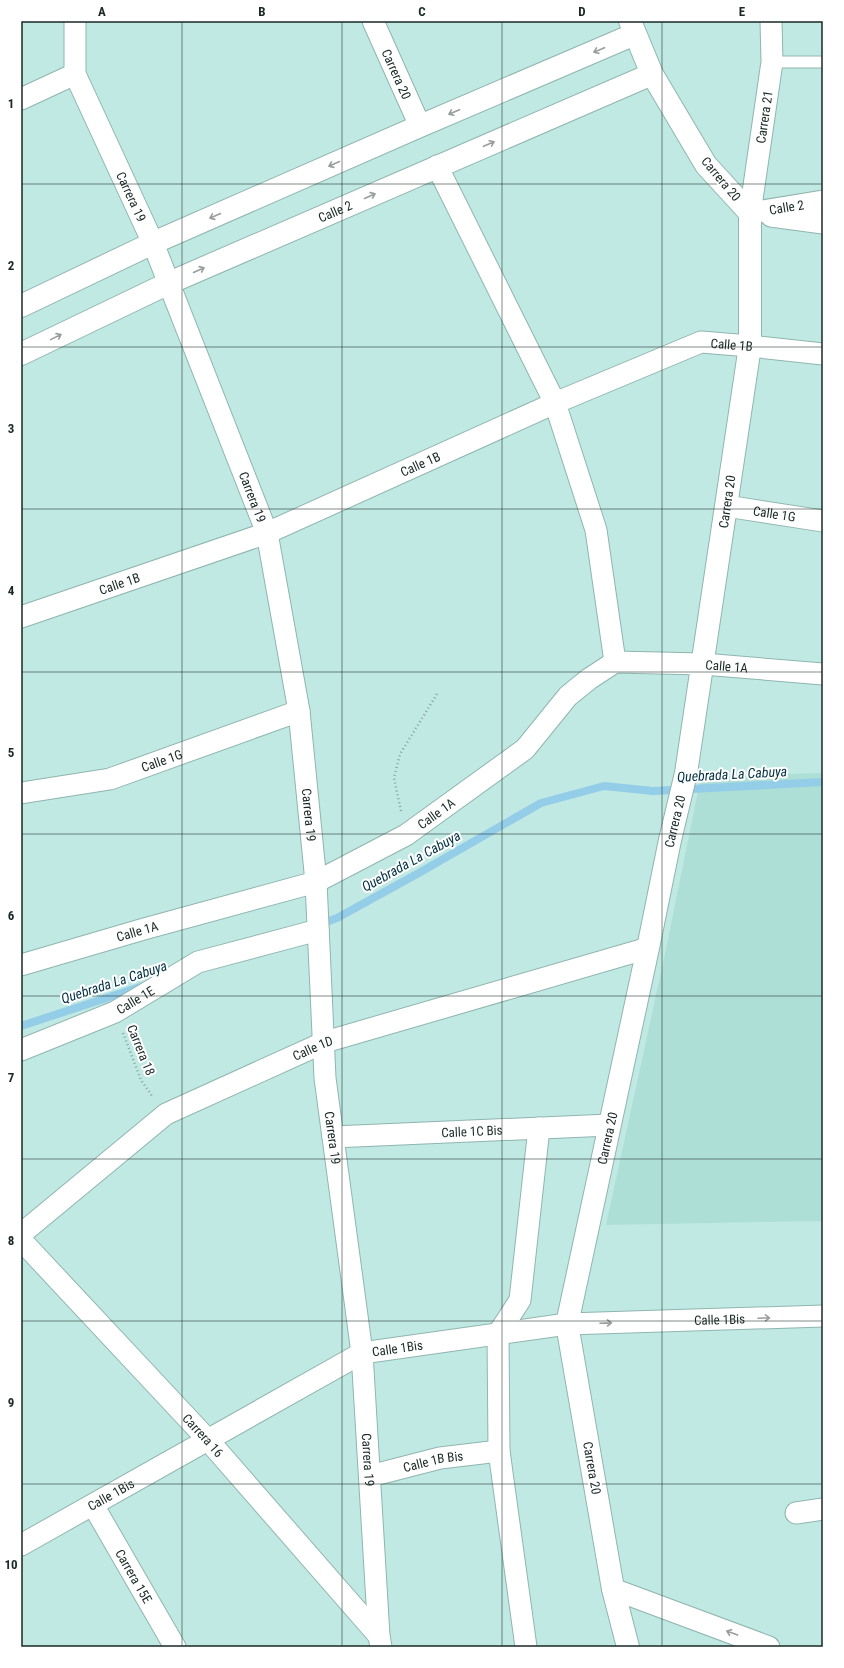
<svg xmlns="http://www.w3.org/2000/svg" width="844" height="1668" viewBox="0 0 844 1668" font-family="'Roboto Condensed',sans-serif">
<style>
.built{fill:#aedfd7}
.lines{fill:none;stroke-linecap:round;stroke-linejoin:round}
.stream{stroke:#94cde7;stroke-width:8}
.lane-casing{stroke:#8fb5af;stroke-width:13}
.street-casing{stroke:#8fb5af;stroke-width:23}
.secondary-casing{stroke:#8fb5af;stroke-width:24}
.path{stroke:#84a39e;stroke-width:2.5;stroke-dasharray:1 3;stroke-linecap:butt}
.lane{stroke:#fff;stroke-width:11}
.street{stroke:#fff;stroke-width:21}
.secondary{stroke:#fff;stroke-width:22}
.oneway{stroke:#989e9d}
.grid{fill:none;stroke:#192826;stroke-width:1;stroke-opacity:0.55}
.labels{text-anchor:middle;dominant-baseline:central;stroke-width:4;stroke-linejoin:round;paint-order:stroke}
.street-label{font-size:13px;fill:#192826;stroke:#fff}
.water-label{font-size:14px;font-style:italic;fill:#003143;stroke:#fff}
.neatline{fill:none;stroke:#192826;stroke-width:1.5}
.grid-label{font-size:13px;text-anchor:middle;font-weight:bold;fill:#192826}
</style>
<rect width="100%" height="100%" fill="#c1e9e3"/>
<polygon class="built" points="823,773 823,1221 606,1225 666,949 701,776"/>
<g class="lines">
<g class="stream">
<polyline points="318,925 337,918 417,874 541,803 604,786 653,791 823,782"/>
<polyline points="21,1026 143,986"/>
</g>
<defs>
<polyline id="lane" points="772,62 823,62"/>
<g id="street">
<path id="s1" d="M75,21V74L153,243L267,533L299,711L316,882L325,1078L362,1353L379,1636L381,1647"/>
<path id="s2" d="M373,21L420,126"/>
<polyline points="21,99 75,74"/>
<polyline points="437,166 555,403 596,530 615,662"/>
<path id="s3" d="M750,213L772,62L771,21"/>
<path id="s4" d="M750,213L823,201"/>
<polyline points="771,216 823,223"/>
<path id="s5" d="M726,506L823,521"/>
<path id="s6" d="M21,617L267,533L555,403L701,342L750,346L823,354"/>
<path id="s7" d="M21,793L110,779L299,711"/>
<path id="s8" d="M21,965L144,929L316,882L406,835L525,749L568,696L589,679L615,662L703,664L823,674"/>
<path id="s9" d="M21,1050L115,1012L198,962L318,930"/>
<path id="s10" d="M333,1137L609,1125"/>
<path id="s11" d="M21,1234L166,1114L325,1042L648,948"/>
<path id="s12" d="M21,1240L208,1440L379,1636"/>
<path id="s13" d="M370,1476L440,1458L499,1451"/>
<path id="s14" d="M93,1505L175,1647"/>
<polyline points="796,1513 823,1509"/>
<path id="s15" d="M21,1545L362,1353L567,1324L823,1316"/>
<polyline points="613,1589 769,1647"/>
<polyline points="526,1647 499,1451 498,1334 520,1300 539,1128"/>
</g>
<g id="secondary">
<polyline points="21,306 153,243 420,126 635,34"/>
<path id="s16" d="M21,354L169,283L652,74"/>
<path id="s17" d="M628,1647L613,1589L567,1324L648,948L670,840L686,773L750,346V213L706,165L652,74L630,21"/>
</g>
</defs>
<use href="#lane" class="lane-casing"/>
<use href="#street" class="street-casing"/>
<use href="#secondary" class="secondary-casing"/>
<g class="path">
<polyline points="401,811 394,778 400,754 437,694"/>
<polyline points="123,1033 141,1080 152,1096"/>
</g>
<use href="#lane" class="lane"/>
<use href="#street" class="street"/>
<use href="#secondary" class="secondary"/>
</g>
<defs><path id="oneway-shaft" d="M-6 0H5M1.5-3L5.5 0L1.5 3" fill="none" stroke-width="1.6" stroke-linecap="round" stroke-linejoin="round"/></defs>
<g class="oneway">
<use href="#oneway-shaft" transform="translate(599 50) rotate(157)"/>
<use href="#oneway-shaft" transform="translate(454 112) rotate(157)"/>
<use href="#oneway-shaft" transform="translate(489 144) rotate(-23)"/>
<use href="#oneway-shaft" transform="translate(334 164) rotate(156)"/>
<use href="#oneway-shaft" transform="translate(370 196) rotate(-24)"/>
<use href="#oneway-shaft" transform="translate(215 216) rotate(156)"/>
<use href="#oneway-shaft" transform="translate(199 270) rotate(-24)"/>
<use href="#oneway-shaft" transform="translate(56 337) rotate(-26)"/>
<use href="#oneway-shaft" transform="translate(764 1318) rotate(-2)"/>
<use href="#oneway-shaft" transform="translate(606 1323) rotate(-2)"/>
<use href="#oneway-shaft" transform="translate(732 1633) rotate(-160)"/>
</g>
<path class="grid" d="M182,21V1647M342,21V1647M502,21V1647M662,21V1647M21,184H823M21,347H823M21,509H823M21,672H823M21,834H823M21,996H823M21,1159H823M21,1321H823M21,1484H823"/>
<g class="labels">
<g class="street-label">
<text stroke="none"><textPath href="#s2" startOffset="58">Carrera 20</textPath></text>
<text stroke="none"><textPath href="#s3" startOffset="97">Carrera 21</textPath></text>
<text transform="translate(721 179) rotate(50)">Carrera 20</text>
<text stroke="none"><textPath href="#s1" startOffset="188">Carrera 19</textPath></text>
<text stroke="none"><textPath href="#s4" startOffset="37">Calle 2</textPath></text>
<text stroke="none"><textPath href="#s16" startOffset="345">Calle 2</textPath></text>
<text stroke="none"><textPath href="#s6" startOffset="765">Calle 1B</textPath></text>
<text stroke="none"><textPath href="#s6" startOffset="428">Calle 1B</textPath></text>
<text stroke="none"><textPath href="#s1" startOffset="512">Carrera 19</textPath></text>
<text stroke="none"><textPath href="#s17" startOffset="1167">Carrera 20</textPath></text>
<text stroke="none"><textPath href="#s5" startOffset="49">Calle 1G</textPath></text>
<text stroke="none"><textPath href="#s6" startOffset="104">Calle 1B</textPath></text>
<text stroke="none"><textPath href="#s8" startOffset="793">Calle 1A</textPath></text>
<text stroke="none"><textPath href="#s7" startOffset="145">Calle 1G</textPath></text>
<text stroke="none"><textPath href="#s8" startOffset="445">Calle 1A</textPath></text>
<text stroke="none"><textPath href="#s1" startOffset="836">Carrera 19</textPath></text>
<text stroke="none"><textPath href="#s17" startOffset="843">Carrera 20</textPath></text>
<text stroke="none"><textPath href="#s8" startOffset="121">Calle 1A</textPath></text>
<text stroke="none"><textPath href="#s9" startOffset="125">Calle 1E</textPath></text>
<text stroke="none"><textPath href="#s11" startOffset="349">Calle 1D</textPath></text>
<text transform="translate(141 1050) rotate(68)">Carrera 18</text>
<text stroke="none"><textPath href="#s10" startOffset="139">Calle 1C Bis</textPath></text>
<text stroke="none"><textPath href="#s1" startOffset="1160">Carrera 19</textPath></text>
<text stroke="none"><textPath href="#s17" startOffset="519">Carrera 20</textPath></text>
<text stroke="none"><textPath href="#s15" startOffset="751">Calle 1Bis</textPath></text>
<text stroke="none"><textPath href="#s15" startOffset="427">Calle 1Bis</textPath></text>
<text stroke="none"><textPath href="#s12" startOffset="267">Carrera 16</textPath></text>
<text stroke="none"><textPath href="#s1" startOffset="1484">Carrera 19</textPath></text>
<text stroke="none"><textPath href="#s13" startOffset="65">Calle 1B Bis</textPath></text>
<text transform="translate(592 1468) rotate(80)">Carrera 20</text>
<text stroke="none"><textPath href="#s15" startOffset="103">Calle 1Bis</textPath></text>
<text stroke="none"><textPath href="#s14" startOffset="82">Carrera 15E</textPath></text>
</g>
<g class="water-label">
<text transform="translate(732 774) rotate(-3)">Quebrada La Cabuya</text>
<text transform="translate(411 861) rotate(-29)">Quebrada La Cabuya</text>
<text transform="translate(114 982) rotate(-18)">Quebrada La Cabuya</text>
</g>
</g>
<rect width="844" height="1668" fill="none" stroke="#ffffff" stroke-width="44"/>
<rect x="22" y="22" width="800" height="1624" class="neatline"/>
<g class="grid-label">
<text x="102" y="16">A</text>
<text x="262" y="16">B</text>
<text x="422" y="16">C</text>
<text x="582" y="16">D</text>
<text x="742" y="16">E</text>
<text x="11" y="108">1</text>
<text x="11" y="270">2</text>
<text x="11" y="433">3</text>
<text x="11" y="595">4</text>
<text x="11" y="757">5</text>
<text x="11" y="920">6</text>
<text x="11" y="1082">7</text>
<text x="11" y="1245">8</text>
<text x="11" y="1407">9</text>
<text x="11" y="1569">10</text>
</g>
</svg>
